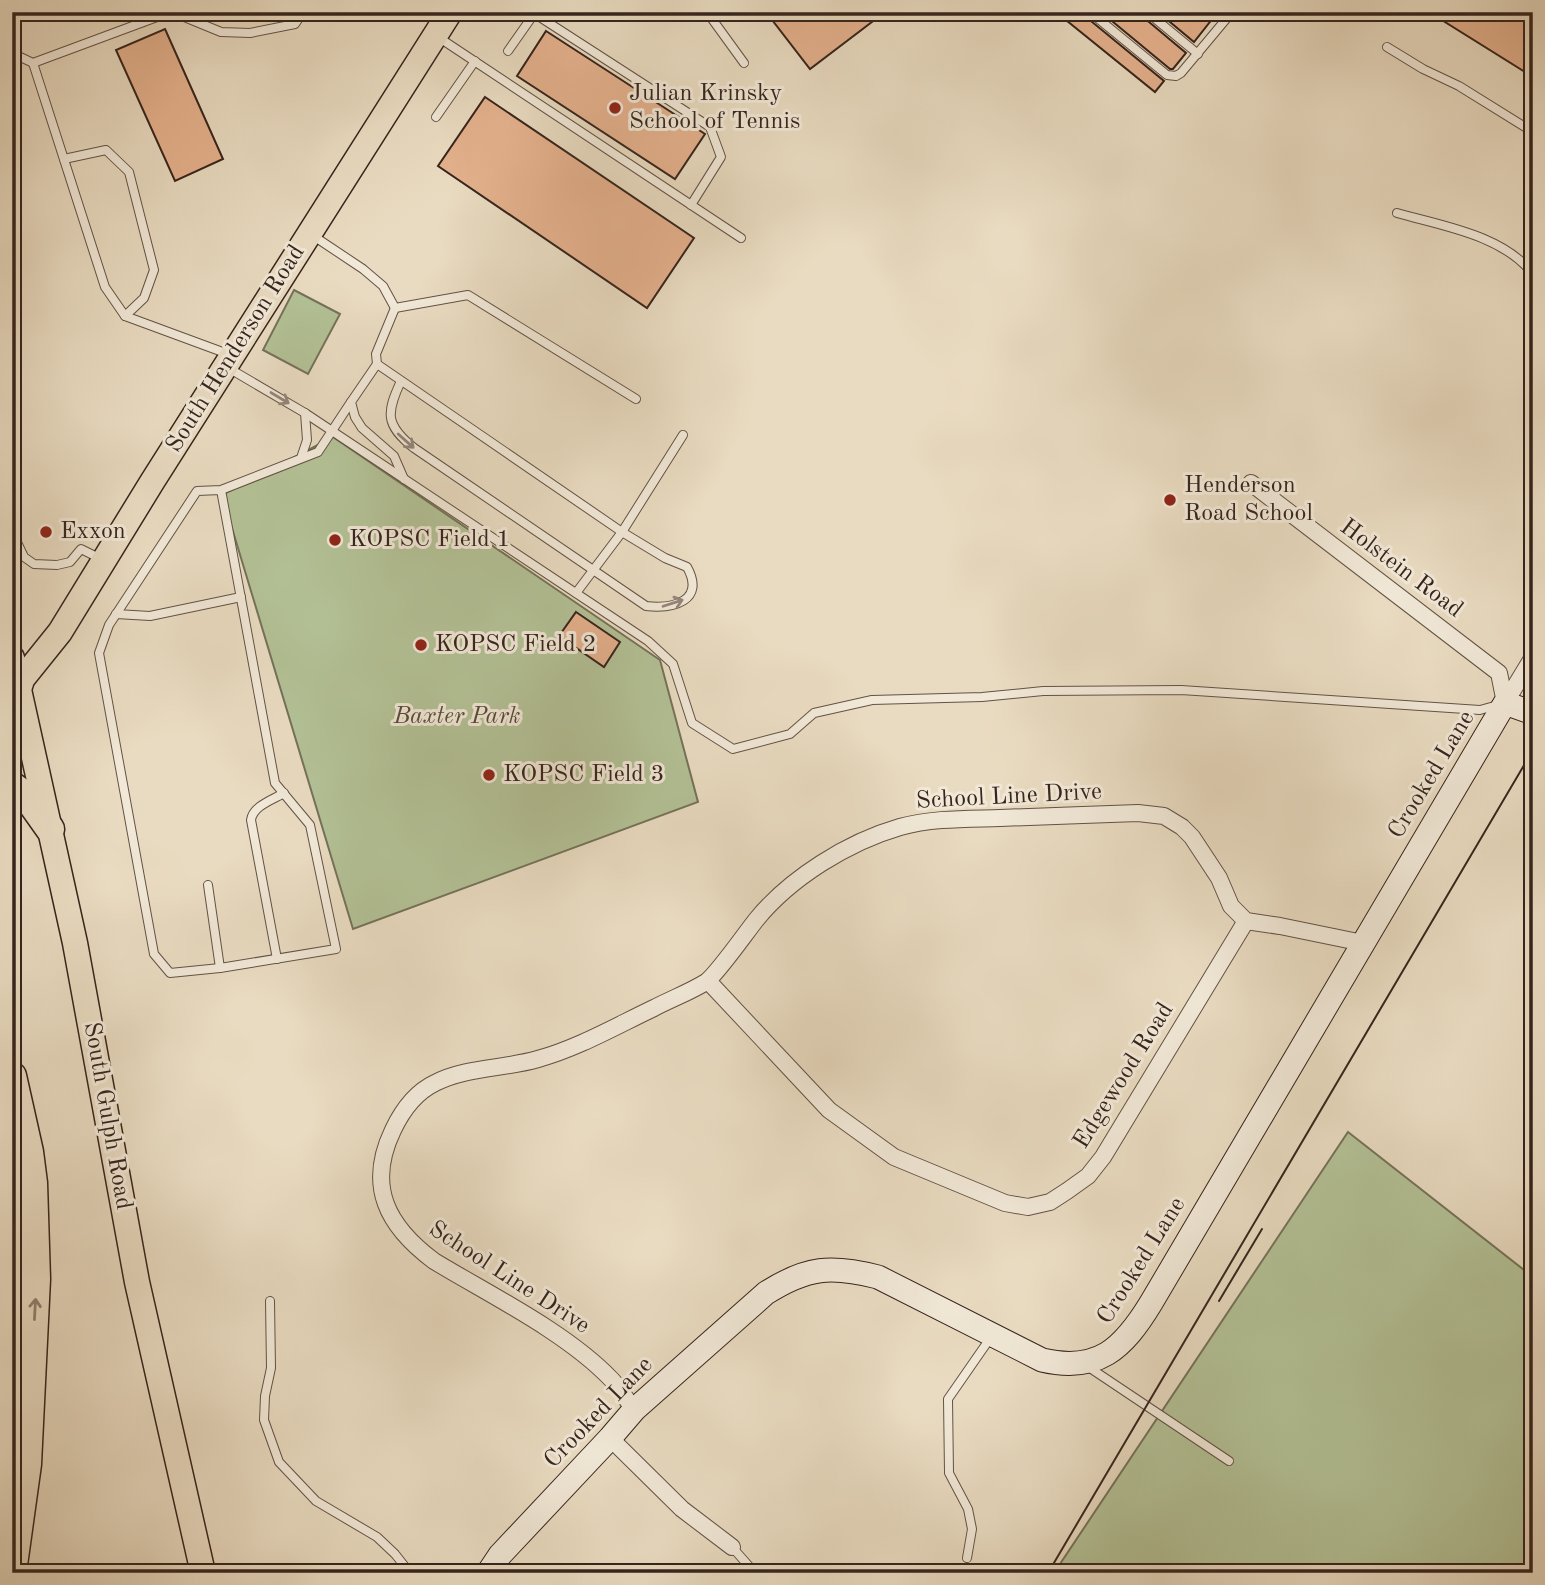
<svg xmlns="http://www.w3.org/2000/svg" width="1545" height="1585" viewBox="0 0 1545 1585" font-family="'Old Standard TT',serif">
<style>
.green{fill:#b3c196;stroke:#74725a;stroke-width:2}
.building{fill:#e4b18d;stroke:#36241d;stroke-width:2}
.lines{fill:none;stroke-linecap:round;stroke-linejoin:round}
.lane-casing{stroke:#635246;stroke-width:10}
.street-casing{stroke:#635246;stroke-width:18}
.secondary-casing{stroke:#36241d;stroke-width:25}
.primary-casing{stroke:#36241d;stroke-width:27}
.highway-casing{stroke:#36241d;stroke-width:31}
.lane{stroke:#f1e8d7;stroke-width:8}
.street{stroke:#f1e8d7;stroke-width:16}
.secondary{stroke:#f1e8d7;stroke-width:23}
.primary{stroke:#e9dbc1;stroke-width:24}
.highway{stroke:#e9dbc1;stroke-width:28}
.tram{stroke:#36241d;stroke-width:2}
.oneway{stroke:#94867a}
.oneway2{stroke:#90806f}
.poi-dot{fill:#8f2418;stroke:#f1e8d7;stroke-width:2.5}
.labels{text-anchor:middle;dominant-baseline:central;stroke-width:6;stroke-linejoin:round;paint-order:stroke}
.poi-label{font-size:24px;fill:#36241d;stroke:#f1e8d7;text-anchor:start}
.street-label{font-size:24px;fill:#36241d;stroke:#f1e8d7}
.park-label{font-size:24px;font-style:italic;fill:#554b3b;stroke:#f1e8d7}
</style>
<rect width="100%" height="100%" fill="#e9dbc1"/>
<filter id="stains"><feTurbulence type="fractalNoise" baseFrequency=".00286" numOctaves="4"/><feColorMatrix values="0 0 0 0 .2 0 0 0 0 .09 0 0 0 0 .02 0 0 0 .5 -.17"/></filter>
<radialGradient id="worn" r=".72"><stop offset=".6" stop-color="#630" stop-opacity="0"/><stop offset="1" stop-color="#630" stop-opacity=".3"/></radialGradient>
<g class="green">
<polygon points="294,290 340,314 308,374 263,350"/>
<polygon points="333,437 660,660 698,802 353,929 222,495"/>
<polygon points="1348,1132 1533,1277 1533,1573 1054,1573"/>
</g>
<g class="building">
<polygon points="766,12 885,12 810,69"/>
<polygon points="1056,12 1084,12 1086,17 1164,81 1155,92"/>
<polygon points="1101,12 1141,12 1143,17 1186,53 1173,69 1170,69"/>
<polygon points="1158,12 1205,12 1213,18 1194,42"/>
<polygon points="1429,12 1533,12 1533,77"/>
<polygon points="165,29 223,159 175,181 116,50"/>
<polygon points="546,31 705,134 675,179 517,76"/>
<polygon points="485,97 694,238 647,308 438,166"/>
<polygon points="576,612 620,642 604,667 559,636"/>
</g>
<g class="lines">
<defs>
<g id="lane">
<polyline points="532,12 710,127 721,157 691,205"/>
<polyline points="707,12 744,63"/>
<polyline points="1090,12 1167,75 1176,76 1181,73 1232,12"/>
<polyline points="1147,12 1198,54"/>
<polyline points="438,37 741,238"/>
<polyline points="1387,47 1423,69 1459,86 1533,132"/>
<polyline points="508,51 534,14"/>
<polyline points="12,53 33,63 105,287 125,316 228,354"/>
<polyline points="33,63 157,17 182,16 221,32 250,33 295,24 303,12"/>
<polyline points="436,117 475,61"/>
<polyline points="64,159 106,150 129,172 154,270 144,298 125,316"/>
<path d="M1397,213C1442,226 1503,235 1533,274"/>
<polyline points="312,235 363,269 383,286 395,308 468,295 636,399"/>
<path d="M395,308L376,354L377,364L622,532L665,558L687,567C706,601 673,609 646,606L414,448C385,425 386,413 401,381"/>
<polyline points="377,364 351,402 355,417 362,428 394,456 404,479"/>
<polyline points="230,369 305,413 648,641 673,664 692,723 733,749 790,734 814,713 872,700 982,697 1043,691 1181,690 1480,710 1498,705"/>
<polyline points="301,458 307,440 305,413"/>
<polyline points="221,490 197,491 109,625 99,653 154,954 170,973 220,968 336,949 310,825 275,783 221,490 318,452 351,402"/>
<polyline points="12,532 24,557 34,564 57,565 70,562 81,549 101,559"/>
<polyline points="576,593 622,532 683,435"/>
<polyline points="116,614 150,616 241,597"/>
<polyline points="208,885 220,968"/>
<path d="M277,959L251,820C253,806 272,800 284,793"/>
<polyline points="270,1301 271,1368 265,1396 264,1420 279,1462 316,1501 377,1537 395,1554 410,1573"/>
<polyline points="1087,1366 1229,1461"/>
<polyline points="732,1547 755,1573"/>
<polyline points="967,1558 972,1529 968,1509 949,1473 948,1399 991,1337"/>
</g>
<g id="street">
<polyline points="1251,483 1499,673 1505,703"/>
<polyline points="1505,703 1533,657"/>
<polyline points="708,981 829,1110 894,1157 1005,1203 1028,1207 1050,1202 1067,1191 1088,1176 1103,1157 1246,921"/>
<path d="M634,1410C626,1399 620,1388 611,1379C566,1332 490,1295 434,1261C387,1226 366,1186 393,1130C402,1111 416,1092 435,1083C466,1067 504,1069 538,1059C578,1048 616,1026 654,1008C671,999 690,992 706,982C717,974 745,934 756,920C790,878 848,842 900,827C933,818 967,819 1000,818C1046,816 1092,815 1138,813L1164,816L1182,827L1192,837L1219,878L1231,906L1246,921L1280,926L1363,943"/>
<polyline points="610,1438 682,1509 732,1547"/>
</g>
<path id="secondary" d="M488,1573L500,1555L610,1438L634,1410L766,1293C807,1267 831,1265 878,1277L1042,1360C1098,1373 1123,1349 1151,1303L1505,703L1533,713"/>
<g id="primary">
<polyline points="12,658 75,943 137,1282 203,1573"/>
<polyline points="19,683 60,632 152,482 450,12"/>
</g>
<g id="highway">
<polyline points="12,683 19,683 12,700"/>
<polyline points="12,786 28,798 50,829"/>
<polyline points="12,1076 29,1152 33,1183 36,1279 27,1464 12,1572"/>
</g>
</defs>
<use href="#lane" class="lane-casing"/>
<use href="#street" class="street-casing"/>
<use href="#secondary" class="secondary-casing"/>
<use href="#primary" class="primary-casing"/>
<use href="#highway" class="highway-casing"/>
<use href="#lane" class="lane"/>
<use href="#street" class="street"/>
<use href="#secondary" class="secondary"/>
<use href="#primary" class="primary"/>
<use href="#highway" class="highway"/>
<g class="tram">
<polyline points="1219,1301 1262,1229"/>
<polyline points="1048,1573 1533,750"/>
</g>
</g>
<defs><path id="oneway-shaft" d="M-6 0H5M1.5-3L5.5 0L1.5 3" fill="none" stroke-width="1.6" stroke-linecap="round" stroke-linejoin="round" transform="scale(1.75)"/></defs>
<g class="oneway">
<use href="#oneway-shaft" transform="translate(280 398) rotate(31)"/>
<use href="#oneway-shaft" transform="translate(406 441) rotate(42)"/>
<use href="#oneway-shaft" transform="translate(673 603) rotate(-18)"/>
</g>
<use class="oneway2" href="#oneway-shaft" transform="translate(35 1309) rotate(-87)"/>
<g class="poi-dot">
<circle cx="615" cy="108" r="7"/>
<circle cx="1170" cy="500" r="7"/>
<circle cx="46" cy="532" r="7"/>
<circle cx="335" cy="540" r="7"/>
<circle cx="421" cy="645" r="7"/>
<circle cx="489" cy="775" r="7"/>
</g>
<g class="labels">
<g class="poi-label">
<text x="629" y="94">Julian Krinsky<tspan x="629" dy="28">School of Tennis</tspan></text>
<text x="1184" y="486">Henderson<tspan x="1184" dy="28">Road School</tspan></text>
<text x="60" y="532">Exxon</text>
<text x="349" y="540">KOPSC Field 1</text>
<text x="435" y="645">KOPSC Field 2</text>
<text x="503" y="775">KOPSC Field 3</text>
</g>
<g class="street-label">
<text transform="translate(236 349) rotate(-58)">South Henderson Road</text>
<text transform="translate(1401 569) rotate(37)">Holstein Road</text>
<text transform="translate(1432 775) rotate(-59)">Crooked Lane</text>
<text transform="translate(1009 797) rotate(-3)">School Line Drive</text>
<text transform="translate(1124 1076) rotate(-58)">Edgewood Road</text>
<text transform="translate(107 1116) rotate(80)">South Gulph Road</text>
<text transform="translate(1142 1261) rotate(-58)">Crooked Lane</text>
<text transform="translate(509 1278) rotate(33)">School Line Drive</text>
<text transform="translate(599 1413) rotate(-46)">Crooked Lane</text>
</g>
<g class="park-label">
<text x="457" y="717">Baxter Park</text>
</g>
</g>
<rect width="1545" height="1585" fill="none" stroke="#e9dbc1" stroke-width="42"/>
<rect x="14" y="14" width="1517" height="1557" fill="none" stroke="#36241d" stroke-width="3.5"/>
<rect x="21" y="21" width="1503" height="1543" fill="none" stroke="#36241d" stroke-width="2"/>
<rect width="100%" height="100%" filter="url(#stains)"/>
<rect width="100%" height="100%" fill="url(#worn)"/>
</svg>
